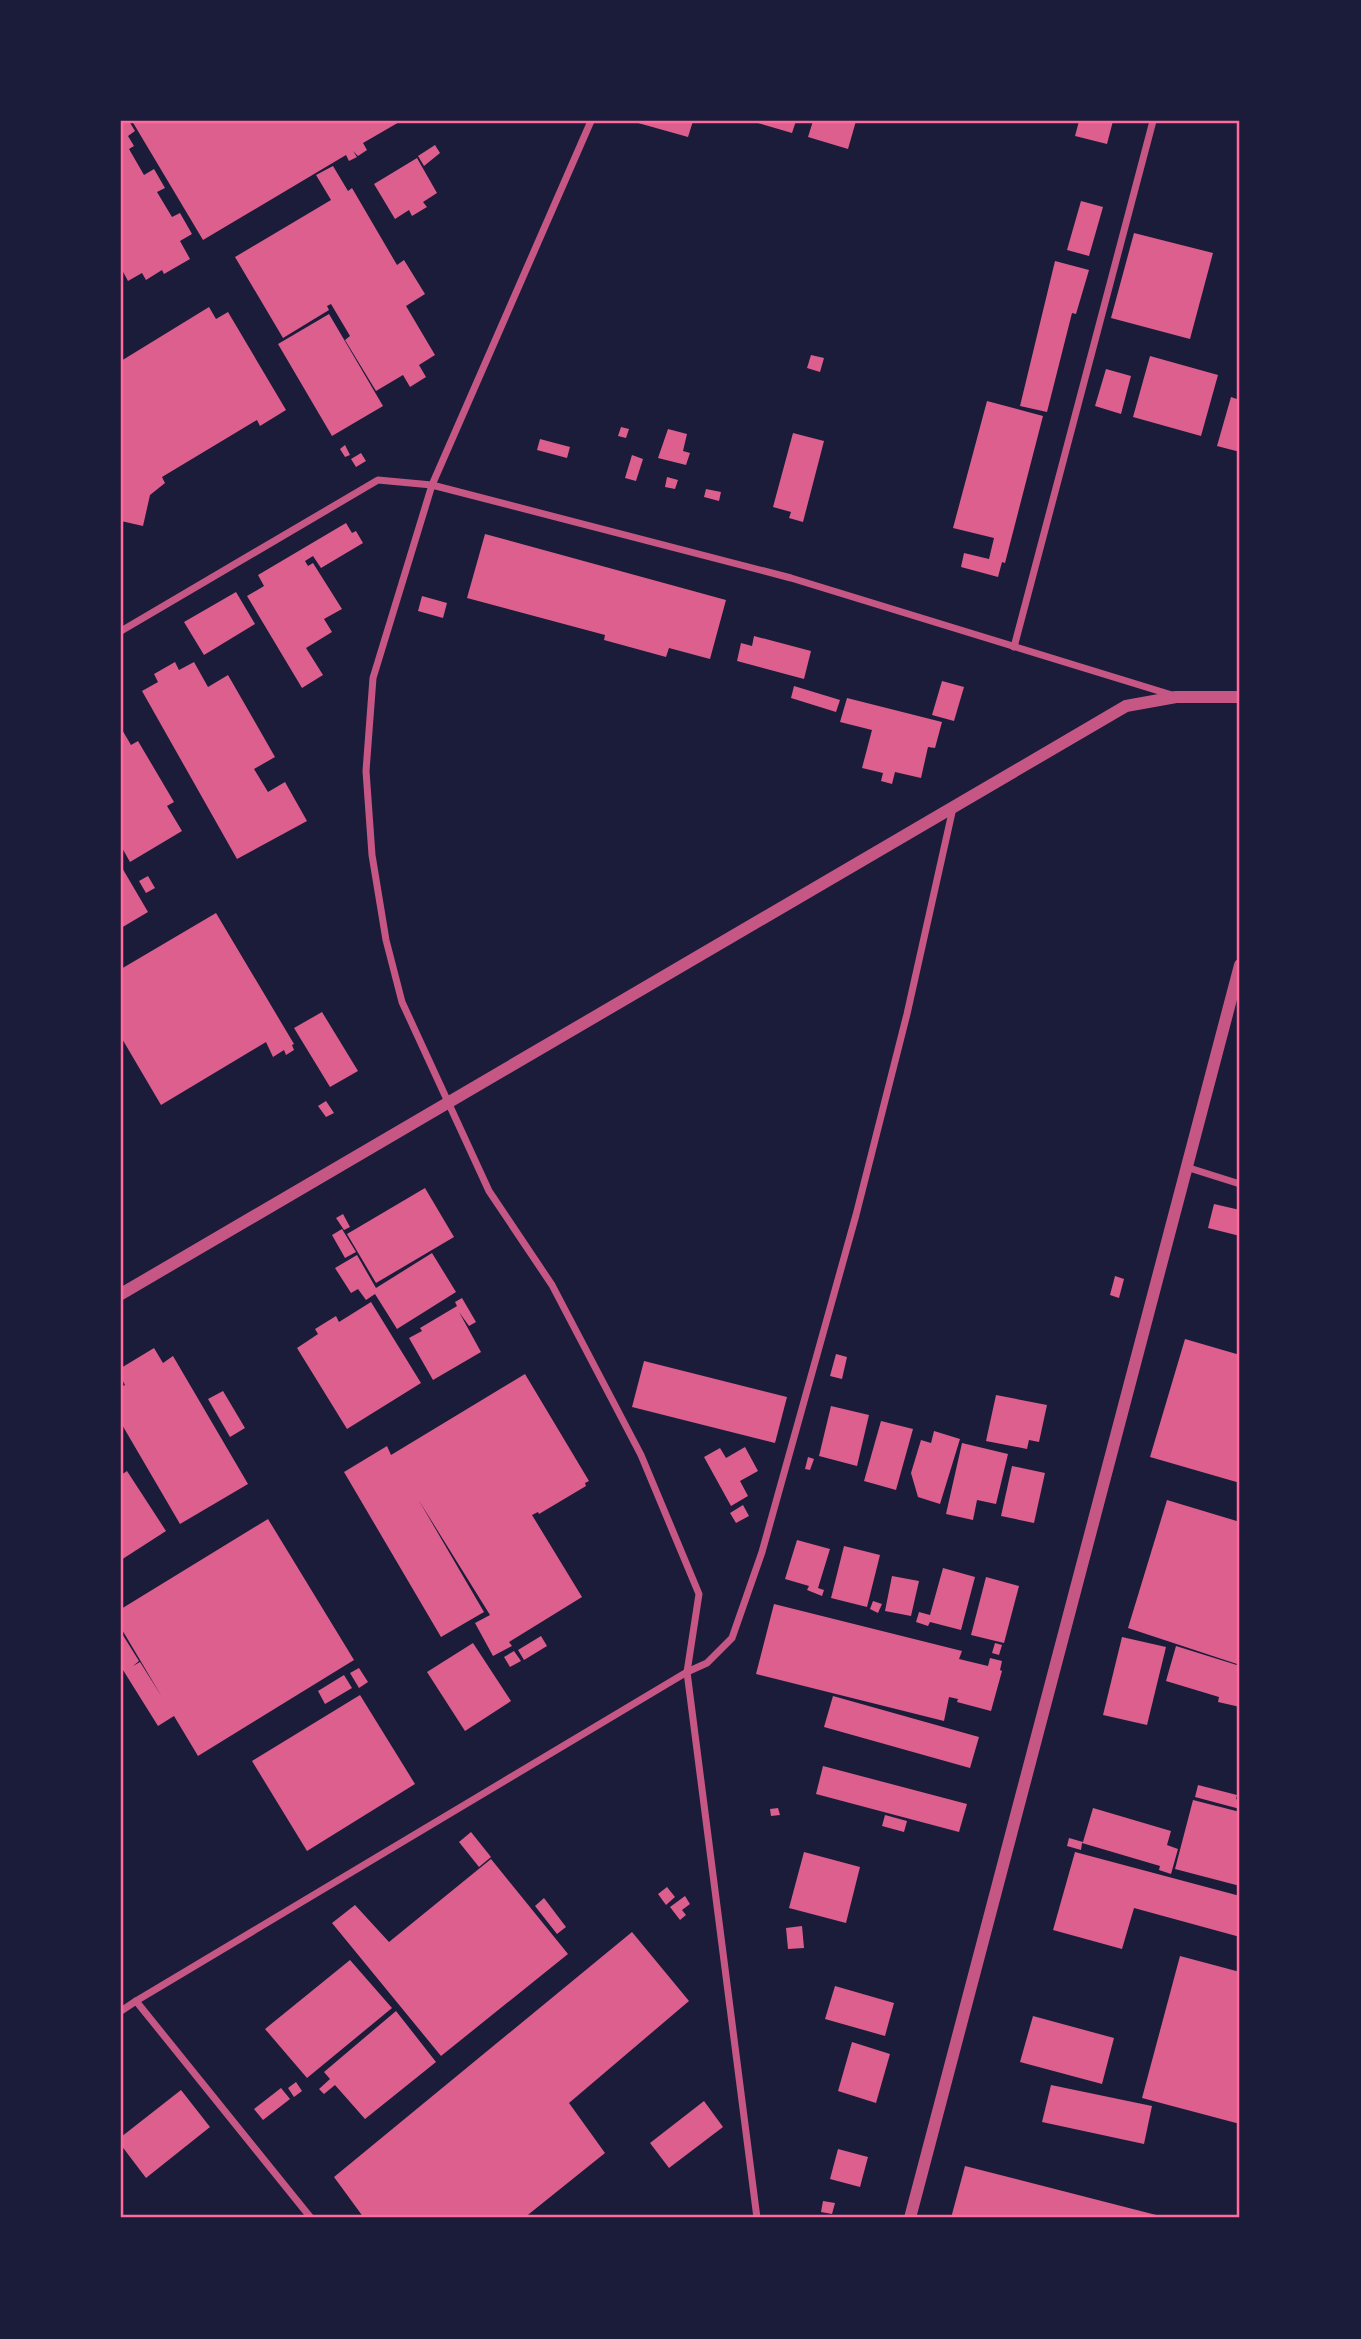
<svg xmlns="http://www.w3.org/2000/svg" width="1361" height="2339" viewBox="0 0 1361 2339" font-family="Montserrat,sans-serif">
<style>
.building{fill:#dd5f8e}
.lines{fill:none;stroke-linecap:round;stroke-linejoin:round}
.minor{stroke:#c65784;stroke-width:7}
.tertiary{stroke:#c65784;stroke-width:12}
.neatline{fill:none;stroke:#ff6b9d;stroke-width:2.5}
</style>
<rect width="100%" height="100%" fill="#1b1b3a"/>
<g class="building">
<polygon points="121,121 129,121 135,131 128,136 134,146 129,149 144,175 154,169 165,188 157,192 172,217 180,213 192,234 180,241 190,259 164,274 162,270 146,280 142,273 128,281 121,268"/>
<polygon points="132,121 401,121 363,143 367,150 358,156 353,151 357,157 349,161 346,155 203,240"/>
<polygon points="631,121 693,121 688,137"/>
<polygon points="751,121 796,121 792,133"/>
<polygon points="813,121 856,121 848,149 808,137"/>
<polygon points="1079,121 1113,121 1107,144 1075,136"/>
<polygon points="435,145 440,153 424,166 418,156"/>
<polygon points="417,158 437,193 423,202 427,207 412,216 409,210 395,219 374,184"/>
<polygon points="333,166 348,191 352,188 397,265 404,260 425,294 406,306 435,355 419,365 426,377 410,387 403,375 376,391 345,340 350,336 331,304 327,306 329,310 283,338 235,257 331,200 316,175"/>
<polygon points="1081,201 1103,207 1089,256 1067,250"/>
<polygon points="1134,233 1213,253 1190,339 1111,318"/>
<polygon points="1055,261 1089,270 1076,314 1072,313 1047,412 1020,406"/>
<polygon points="209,307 216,319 228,312 286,410 260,426 257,420 162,477 165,483 150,495 143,526 121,521 121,361"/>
<polygon points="329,314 383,406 332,436 278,344"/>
<polygon points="811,355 824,358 820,372 807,368"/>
<polygon points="1150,356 1218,375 1201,436 1133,417"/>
<polygon points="1106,369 1131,376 1121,414 1095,406"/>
<polygon points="1231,397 1240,400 1240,452 1217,446"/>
<polygon points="987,401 1043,416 1005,563 1002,562 998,577 961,567 964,553 989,559 994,538 953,528"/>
<polygon points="621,427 629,429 626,438 618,436"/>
<polygon points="668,429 687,434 683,451 690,453 686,465 658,458"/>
<polygon points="793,433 824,441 803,522 789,518 791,512 773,507"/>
<polygon points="540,439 570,447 567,458 537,450"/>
<polygon points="345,445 350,455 345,457 340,449"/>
<polygon points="361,453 366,461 356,467 351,459"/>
<polygon points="632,455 643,459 636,481 625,478"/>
<polygon points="667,477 678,480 675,489 665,487"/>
<polygon points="706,489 721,492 719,501 704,497"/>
<polygon points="346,523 352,533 356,531 363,543 321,568 313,556 305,561 308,566 313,563 342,609 324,619 332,632 306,648 323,675 302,688 247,596 264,586 258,575"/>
<polygon points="485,534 726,600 710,659 669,648 666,657 604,640 605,635 467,598"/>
<polygon points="236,592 255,624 204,655 184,622"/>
<polygon points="422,596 447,603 443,618 418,611"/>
<polygon points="754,636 811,651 804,679 737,661 741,643 752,646"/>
<polygon points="175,662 179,670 194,662 208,687 228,675 275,757 254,769 268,792 285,782 307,821 237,859 142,691 158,682 154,674"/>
<polygon points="942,681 964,687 954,721 932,715"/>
<polygon points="794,686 840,700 836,712 791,698"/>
<polygon points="847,698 942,722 935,748 928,747 921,778 895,772 892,784 881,781 883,773 862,768 872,730 840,722"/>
<polygon points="121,728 131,745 138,741 174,802 167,806 182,831 130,862 121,846"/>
<polygon points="121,866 148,912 121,928"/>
<polygon points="148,876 155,888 146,893 139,881"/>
<polygon points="216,913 294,1044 292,1045 294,1050 286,1055 284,1050 273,1057 258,1025 266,1042 161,1105 121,1037 121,969"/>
<polygon points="322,1012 358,1071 330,1087 294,1028"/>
<polygon points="326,1101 334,1113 326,1117 318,1106"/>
<polygon points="425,1188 454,1237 376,1283 347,1234"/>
<polygon points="1214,1204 1240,1210 1240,1236 1208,1228"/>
<polygon points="343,1214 350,1227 344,1230 336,1218"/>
<polygon points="342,1229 356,1252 345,1258 332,1235"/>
<polygon points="432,1253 456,1292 397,1329 375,1294 366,1300 358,1289 351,1293 335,1268 357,1255 376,1288"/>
<polygon points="1115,1276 1124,1279 1119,1298 1110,1295"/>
<polygon points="462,1298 476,1322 469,1326 459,1312 481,1352 433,1380 409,1338 422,1331 420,1328 457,1306 455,1302"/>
<polygon points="371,1302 421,1383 347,1429 297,1348 318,1334 315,1329 336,1316 339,1322"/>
<polygon points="1185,1339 1240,1355 1240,1483 1150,1457"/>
<polygon points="154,1348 163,1363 173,1356 248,1484 180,1524 121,1423 121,1387 125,1385 121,1377 121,1368"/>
<polygon points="836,1354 847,1357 842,1379 830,1376"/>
<polygon points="644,1361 787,1397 775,1443 632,1407"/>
<polygon points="525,1374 589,1481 585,1483 586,1486 539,1514 538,1512 532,1515 582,1597 509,1642 512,1646 493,1656 475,1623 490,1615 418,1499 484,1612 441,1637 344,1472 387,1446 391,1455"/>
<polygon points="223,1391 245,1428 230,1437 208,1399"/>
<polygon points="996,1395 1047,1405 1039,1442 1029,1440 1027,1449 986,1441"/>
<polygon points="831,1406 869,1415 857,1466 819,1456"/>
<polygon points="881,1421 913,1429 896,1490 864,1481"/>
<polygon points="934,1431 960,1439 940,1504 918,1497 911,1473 921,1440 931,1443"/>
<polygon points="962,1443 1008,1454 996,1504 977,1500 973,1520 946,1514"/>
<polygon points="745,1447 758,1471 740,1481 748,1496 731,1506 704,1457 720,1448 726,1458"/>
<polygon points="808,1457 814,1459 810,1470 805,1469"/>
<polygon points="1012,1466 1045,1473 1034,1523 1001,1516"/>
<polygon points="127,1471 166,1531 121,1560 121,1475"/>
<polygon points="1167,1500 1240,1522 1240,1665 1128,1628"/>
<polygon points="743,1505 749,1516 736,1523 730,1513"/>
<polygon points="268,1519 354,1660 198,1756 174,1716 158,1726 123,1670 121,1672 121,1632 139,1661 133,1666 140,1662 162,1697 121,1628 121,1609"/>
<polygon points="797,1540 830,1549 818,1588 824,1590 822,1596 807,1590 809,1586 785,1579"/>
<polygon points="844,1546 880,1555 867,1607 831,1598"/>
<polygon points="943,1568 975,1577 961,1630 930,1622 928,1626 916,1622 919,1612 930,1615"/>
<polygon points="892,1576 919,1581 911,1616 885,1611"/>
<polygon points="986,1577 1019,1586 1004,1643 971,1635"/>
<polygon points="873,1601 882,1604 878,1613 870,1609"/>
<polygon points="774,1604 962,1651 959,1659 988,1666 990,1658 1002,1661 1000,1670 1002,1671 991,1711 957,1702 958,1699 949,1697 944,1721 756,1674"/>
<polygon points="541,1636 547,1646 524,1660 518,1650"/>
<polygon points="1122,1637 1166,1647 1147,1725 1103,1715"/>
<polygon points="473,1643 511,1701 465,1731 427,1672"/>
<polygon points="995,1643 1002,1645 999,1655 992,1653"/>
<polygon points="1176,1646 1240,1666 1240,1707 1218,1702 1219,1697 1166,1681"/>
<polygon points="514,1651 521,1661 510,1667 504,1657"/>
<polygon points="359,1668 368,1682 359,1688 350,1673"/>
<polygon points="344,1675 352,1688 325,1704 318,1691"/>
<polygon points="360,1695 415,1784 307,1851 252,1761"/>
<polygon points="833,1696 979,1737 970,1768 824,1727"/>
<polygon points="823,1766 967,1804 959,1832 816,1794"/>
<polygon points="1198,1785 1237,1795 1236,1799 1240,1800 1240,1809 1195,1797"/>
<polygon points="1193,1800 1240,1812 1240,1886 1175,1869"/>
<polygon points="778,1808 780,1815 771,1816 770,1809"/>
<polygon points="1093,1808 1171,1831 1167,1845 1178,1849 1171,1874 1159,1870 1160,1866 1082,1843 1081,1850 1067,1846 1069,1838 1083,1842"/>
<polygon points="885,1815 907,1821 904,1832 882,1826"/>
<polygon points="471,1832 491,1857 479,1867 459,1842"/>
<polygon points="804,1852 860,1867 846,1923 789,1908"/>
<polygon points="1075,1852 1240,1896 1240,1937 1134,1908 1122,1949 1053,1930"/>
<polygon points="491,1859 568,1954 441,2056 332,1923 355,1905 389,1942"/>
<polygon points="667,1887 675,1897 666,1905 658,1894"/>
<polygon points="685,1896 690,1904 682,1910 686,1915 680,1920 670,1907"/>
<polygon points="544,1898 566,1927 557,1934 535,1906"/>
<polygon points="802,1926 804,1948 788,1949 786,1928"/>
<polygon points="632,1932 689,2001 569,2103 605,2153 524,2218 364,2218 334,2177"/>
<polygon points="1180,1956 1240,1972 1240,2124 1142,2098"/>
<polygon points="350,1960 392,2008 307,2078 265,2029"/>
<polygon points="835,1986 894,2003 885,2036 825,2019"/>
<polygon points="396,2011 436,2062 365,2119 335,2085 324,2094 319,2089 330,2079 324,2072"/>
<polygon points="1033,2016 1114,2038 1102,2084 1020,2062"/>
<polygon points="852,2042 890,2054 876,2103 838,2091"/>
<polygon points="296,2082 302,2091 294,2097 288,2088"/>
<polygon points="1051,2085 1152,2106 1144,2144 1042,2122"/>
<polygon points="281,2088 290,2099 263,2120 254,2109"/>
<polygon points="181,2090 210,2127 146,2178 121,2145 121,2137"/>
<polygon points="704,2101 723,2127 669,2168 650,2143"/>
<polygon points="838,2149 868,2157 860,2187 830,2179"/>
<polygon points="965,2166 1164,2217 1164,2218 951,2218"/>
<polygon points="823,2201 835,2203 832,2214 821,2212"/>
</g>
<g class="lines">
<g class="minor">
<polyline points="591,121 432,485 373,678 366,771 372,855 386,940 402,1002 489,1191 552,1285 641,1455 699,1594 687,1672 757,2218"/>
<polyline points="121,631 378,480 432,485 791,578 1172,695"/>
<polyline points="1014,647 1153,121"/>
<polyline points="1186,1167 1240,1184"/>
<polyline points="121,2011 136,2001"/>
<polyline points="311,2218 136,2001 687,1672 707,1663 732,1638 762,1552 856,1215 907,1014 953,808"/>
</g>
<g class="tertiary">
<polyline points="121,1294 1126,706 1176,697 1240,697"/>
<polyline points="910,2218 1240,965"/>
</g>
</g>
<rect width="1361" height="2339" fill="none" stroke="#1b1b3a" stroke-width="245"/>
<rect x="122" y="122" width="1116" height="2094" class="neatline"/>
</svg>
